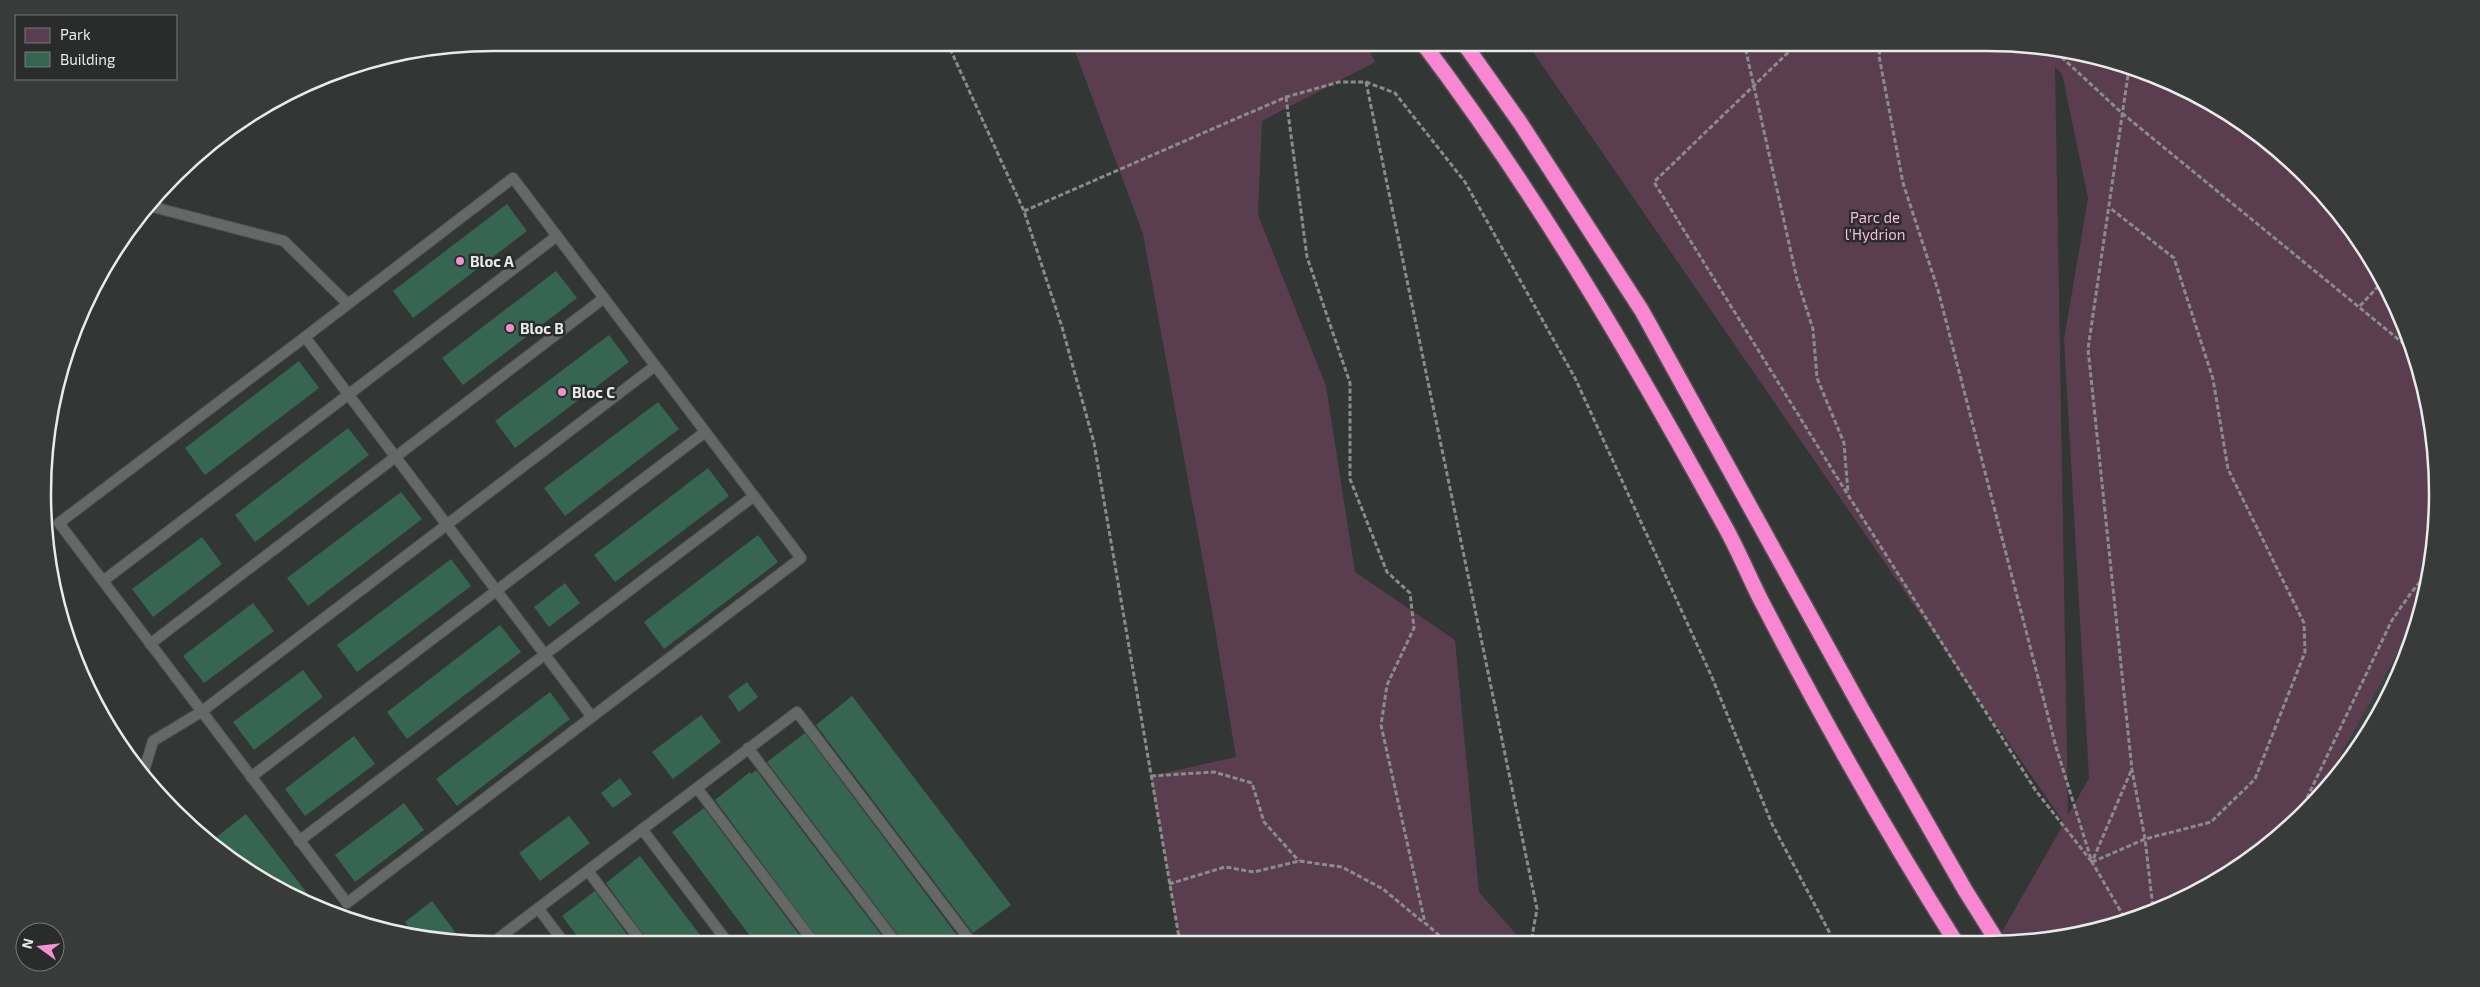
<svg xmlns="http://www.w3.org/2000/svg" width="2480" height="987" viewBox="0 0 2480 987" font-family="'Exo 2',sans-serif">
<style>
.built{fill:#39423e}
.green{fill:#5a3e4f;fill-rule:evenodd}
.building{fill:#366651}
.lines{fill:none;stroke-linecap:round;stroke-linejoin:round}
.lane-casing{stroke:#505351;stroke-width:12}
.highway-casing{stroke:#505351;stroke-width:18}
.path{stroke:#898c8a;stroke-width:3;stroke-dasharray:5 2.5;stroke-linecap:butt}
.lane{stroke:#646967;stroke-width:10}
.highway{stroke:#f886d0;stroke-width:15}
.poi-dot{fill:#f590d1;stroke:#292c2a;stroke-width:2}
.labels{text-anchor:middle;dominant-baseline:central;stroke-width:5;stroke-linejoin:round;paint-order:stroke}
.park-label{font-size:15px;fill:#fbb7e1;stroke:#292c2a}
.poi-label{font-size:15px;font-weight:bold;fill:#e8ebe9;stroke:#292c2a;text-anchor:start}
.rim{fill:none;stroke:#e8ebe9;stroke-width:2.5}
</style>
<rect width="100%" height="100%" fill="#323634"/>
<polygon class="built" points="2421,612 2377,719 2325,783"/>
<g class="green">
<path d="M1986,42L2104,58L2186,89L2261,136L2326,196L2377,268L2404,328L2400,331L2408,336L2414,349L2434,435L2437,523L2422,610L2325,783L2284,832L2186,898L2046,941H2009L2002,932L2064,823L1531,49L1528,43ZM2055,67L2062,74L2088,198L2064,339L2089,778L2068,815Z"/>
<polygon points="1072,43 1366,43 1375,62 1262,121 1258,215 1326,386 1355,572 1455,640 1479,892 1523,942 1180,943 1151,776 1236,757 1211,605 1143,234"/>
</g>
<g class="building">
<polygon points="507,204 527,231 413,318 393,291"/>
<polygon points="556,271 577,298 463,385 442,358"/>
<polygon points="609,335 629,362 515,448 495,421"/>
<polygon points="299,361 319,388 205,475 185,448"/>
<polygon points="658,402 679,429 565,516 544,488"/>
<polygon points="348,428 369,455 255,542 235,515"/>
<polygon points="708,468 729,496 615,582 594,555"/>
<polygon points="401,492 422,519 308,606 287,578"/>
<polygon points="758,535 778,562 664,649 644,622"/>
<polygon points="202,537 222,564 153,617 132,589"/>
<polygon points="451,559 471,586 357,672 337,645"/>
<polygon points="565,583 580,603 549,627 534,607"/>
<polygon points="253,603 274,631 204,683 183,656"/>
<polygon points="500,625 521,652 407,739 387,712"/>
<polygon points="303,670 323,697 254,750 233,722"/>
<polygon points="747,682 758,697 739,712 728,696"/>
<polygon points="550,692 570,719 457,806 436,779"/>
<polygon points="852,696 1011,905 973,933 816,725"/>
<polygon points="701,715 721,742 673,779 652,752"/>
<polygon points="805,733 962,942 960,943 903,943 901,939 767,762"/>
<polygon points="354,736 375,764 305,816 285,789"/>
<polygon points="756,770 888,944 822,944 715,800 750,772 751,774"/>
<polygon points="620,778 632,794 613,808 601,793"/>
<polygon points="404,803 424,830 355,882 335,855"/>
<polygon points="704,808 806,944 756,944 672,832"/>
<polygon points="246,814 317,906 294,898 219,851 210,842"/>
<polygon points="569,816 590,843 540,881 519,853"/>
<polygon points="640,856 707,944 650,944 606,883"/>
<polygon points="595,891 634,944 583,944 562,916"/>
<polygon points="432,901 461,940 414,934 405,922"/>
</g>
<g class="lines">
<defs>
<g id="lane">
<polyline points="153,207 284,241 348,304"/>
<polyline points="305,337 59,523 347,903 801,558 513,178 305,337 592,717"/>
<polyline points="103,581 557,236"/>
<polyline points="150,644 604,298"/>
<polyline points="91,693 92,693"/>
<polyline points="748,748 896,943"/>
<polyline points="144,771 153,741 201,712 655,366"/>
<polyline points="251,777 705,432"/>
<polyline points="697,788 815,944"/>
<polyline points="642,829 729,944"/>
<polyline points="299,841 754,496"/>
<polyline points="588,871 643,944"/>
<polyline points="538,908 565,944"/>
<polyline points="491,944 797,712 972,943"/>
</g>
<g id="highway">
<path d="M1422,42C1537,194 1632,357 1723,523C1739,551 1750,580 1765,608C1824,722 1887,833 1955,941"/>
<polyline points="1463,42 1521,124 1642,311 1860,706 1965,890 1997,941"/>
</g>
</defs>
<use href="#lane" class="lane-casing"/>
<use href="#highway" class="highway-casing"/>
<g class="path">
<polyline points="947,42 1024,211 1062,327 1094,443 1180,943"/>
<polyline points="1744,42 1797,279 1813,329 1817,378 1844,443 1848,493"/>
<polyline points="1799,42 1654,182 1848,495 2036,791 2092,862"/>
<polyline points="1881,42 1879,56 1903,183 1938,290 2056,747 2091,859"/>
<polyline points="2056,52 2123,114 2415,353"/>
<polyline points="2129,68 2088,349 2132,770 2145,839 2153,908"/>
<polyline points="327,78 346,68"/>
<polyline points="1366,82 1537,909 1531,942"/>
<polyline points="288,94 327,78"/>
<polyline points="1286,97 1307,257 1350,383 1350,479 1387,572 1410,593 1414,628 1387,685 1381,725 1425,923 1447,942"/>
<polyline points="1024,211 1286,97 1339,82 1366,82 1395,93 1465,182 1575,378 1711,675 1772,824 1834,941"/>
<polyline points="2360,306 2383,281"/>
<polyline points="1151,776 1214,772 1252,783 1264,822 1299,861"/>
<polyline points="2274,839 2306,800 2392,620 2411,593 2428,572"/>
<polyline points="2092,862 2145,839 2211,822 2255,779 2305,652 2304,623 2228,469 2213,379 2174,258 2110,208"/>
<polyline points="1169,884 1225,867 1254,872 1299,861 1342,867 1383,889 1424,923"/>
<polyline points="2124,917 2092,862 2131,771"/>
</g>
<use href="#lane" class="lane"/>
<use href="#highway" class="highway"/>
</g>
<g class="poi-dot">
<circle cx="460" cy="261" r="5"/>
<circle cx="510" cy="328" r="5"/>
<circle cx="562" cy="392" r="5"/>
</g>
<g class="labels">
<g class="park-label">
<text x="1875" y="217">Parc de<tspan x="1875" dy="17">l'Hydrion</tspan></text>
</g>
<g class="poi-label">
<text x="470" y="261">Bloc A</text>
<text x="520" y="328">Bloc B</text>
<text x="572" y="392">Bloc C</text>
</g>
</g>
<path d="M0 0H2480V987H0ZM493 51H1987A442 442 0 0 1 2429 493V494A442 442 0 0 1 1987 936H493A442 442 0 0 1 51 494V493A442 442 0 0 1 493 51Z" fill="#383b39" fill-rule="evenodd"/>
<path class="rim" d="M493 51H1987A442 442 0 0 1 2429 493V494A442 442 0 0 1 1987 936H493A442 442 0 0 1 51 494V493A442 442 0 0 1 493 51Z"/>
<rect x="15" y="15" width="162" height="65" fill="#292c2a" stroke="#757876"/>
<rect x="25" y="28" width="25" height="15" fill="#5a3e4f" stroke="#757876"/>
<text x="60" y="40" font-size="15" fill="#e8ebe9">Park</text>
<rect x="25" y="52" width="25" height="15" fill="#366651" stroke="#757876"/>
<text x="60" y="65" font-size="15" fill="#e8ebe9">Building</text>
<g transform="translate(40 947) rotate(285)"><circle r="24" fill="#292c2a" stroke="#757876"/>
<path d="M0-4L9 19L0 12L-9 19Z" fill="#f590d1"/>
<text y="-8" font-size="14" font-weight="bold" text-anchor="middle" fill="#e8ebe9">N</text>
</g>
</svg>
